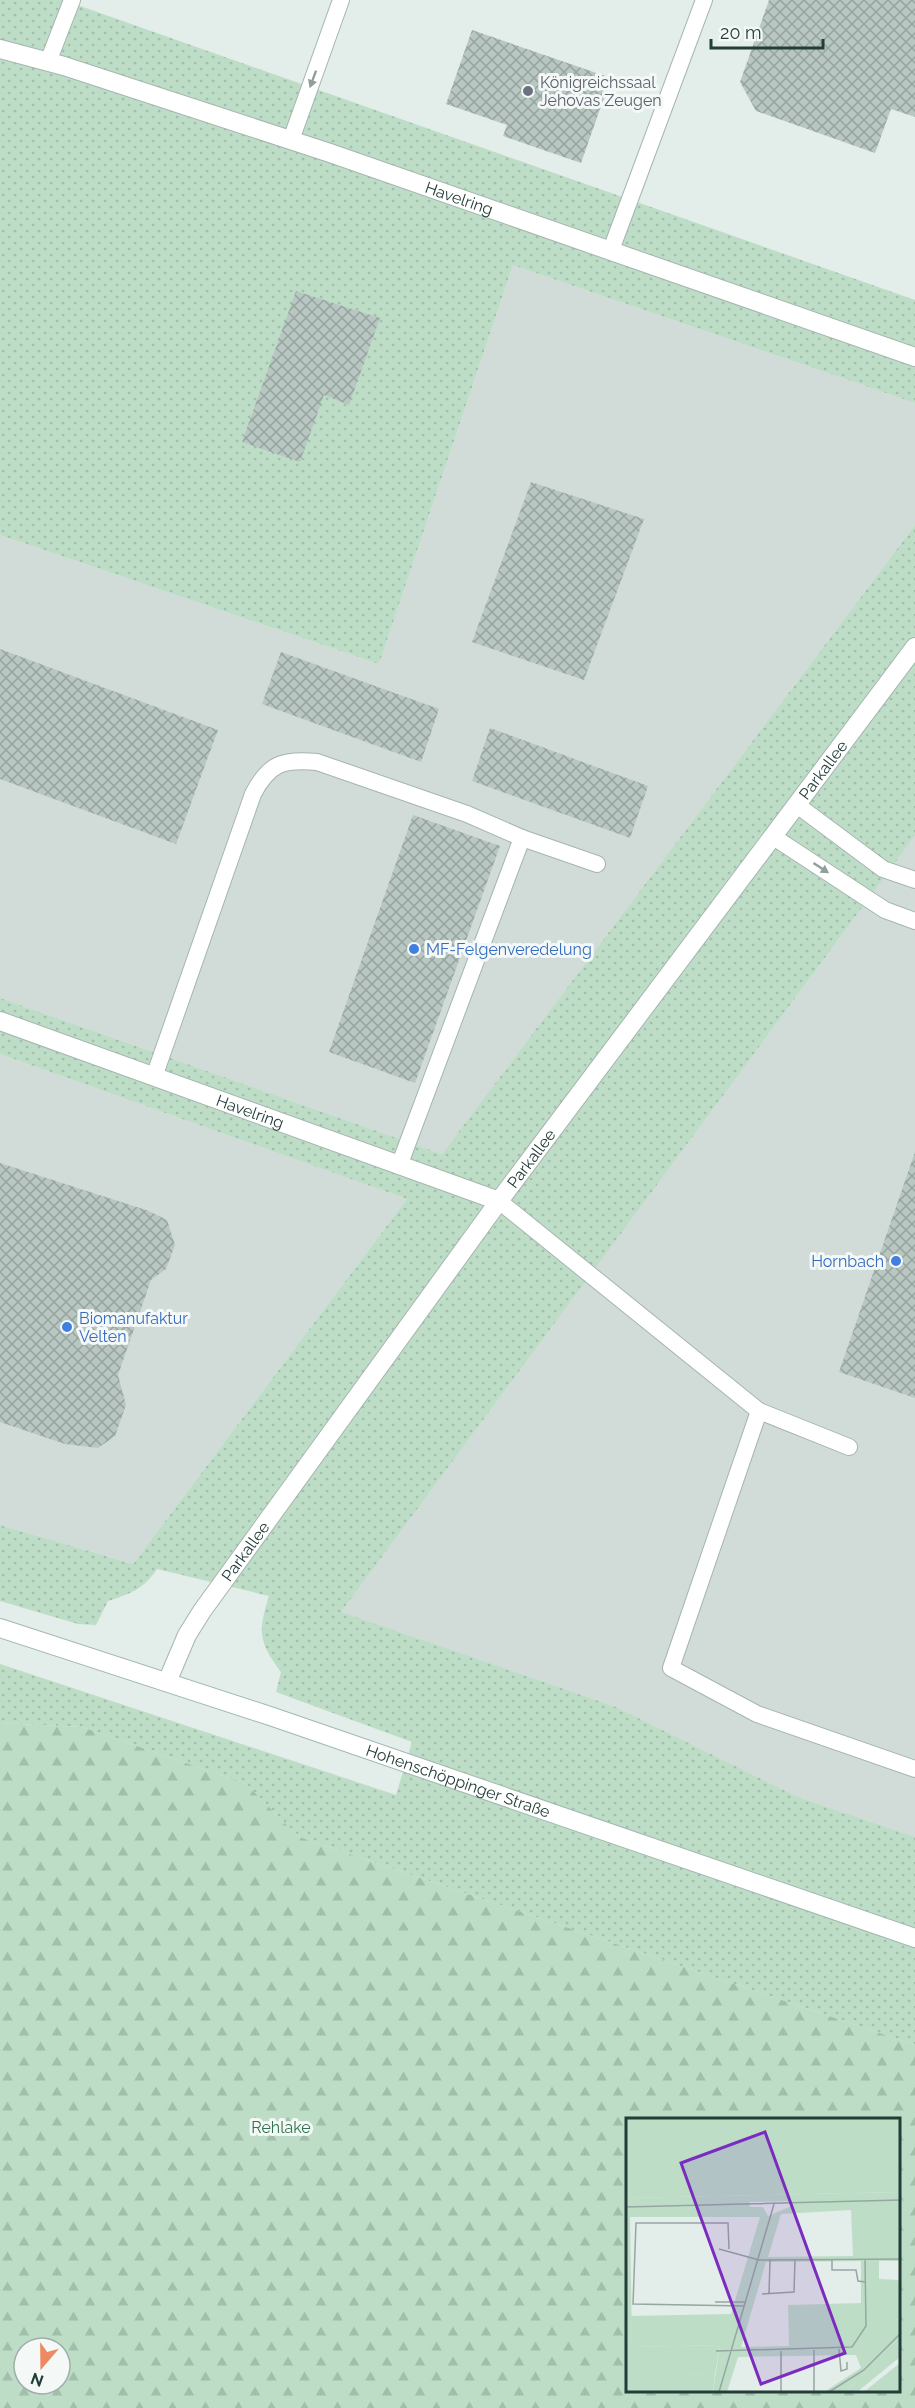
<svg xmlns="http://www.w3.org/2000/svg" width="915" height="2408" viewBox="0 0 915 2408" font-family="Raleway,sans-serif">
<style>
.built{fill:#d1dcd8}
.grass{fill:url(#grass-dots)}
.forest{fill:url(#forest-firs);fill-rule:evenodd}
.building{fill:url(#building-cross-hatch)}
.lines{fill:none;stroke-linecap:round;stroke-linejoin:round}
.lane-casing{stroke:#a6b5b0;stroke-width:18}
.street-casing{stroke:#a6b5b0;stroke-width:20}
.secondary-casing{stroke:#a2b8b1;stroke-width:20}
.lane{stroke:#fff;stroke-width:16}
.street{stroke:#fff;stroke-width:18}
.secondary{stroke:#fff;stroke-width:18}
.oneway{fill:#919e9c}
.worship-dot{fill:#6b7280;stroke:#f4f9f7;stroke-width:2}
.shop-dot{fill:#3f7fe0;stroke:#f4f9f7;stroke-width:2}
.labels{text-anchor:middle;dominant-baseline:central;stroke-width:6;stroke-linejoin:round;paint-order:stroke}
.worship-label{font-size:16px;fill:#5b616d;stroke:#f4f9f7;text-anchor:start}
.street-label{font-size:16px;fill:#233d38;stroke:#f4f9f7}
.shop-label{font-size:16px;fill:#366cbe;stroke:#f4f9f7;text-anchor:start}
.park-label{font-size:16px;fill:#2f734c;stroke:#f4f9f7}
.inset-road{fill:none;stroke:#96a7a2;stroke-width:1.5}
.view{fill:#7b2cbf;fill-opacity:0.15;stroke:#7b2cbf;stroke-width:3}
.inset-edge{fill:none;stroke:#233d38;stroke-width:3}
</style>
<defs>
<pattern id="grass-dots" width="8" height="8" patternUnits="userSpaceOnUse" patternTransform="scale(1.5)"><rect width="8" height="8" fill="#bdddc7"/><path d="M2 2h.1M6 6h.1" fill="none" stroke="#a2bfac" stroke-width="1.8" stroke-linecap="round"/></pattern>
<pattern id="forest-firs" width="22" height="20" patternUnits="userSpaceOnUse" patternTransform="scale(1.5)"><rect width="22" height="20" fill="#bdddc7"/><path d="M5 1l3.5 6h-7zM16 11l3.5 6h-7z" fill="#a2bfac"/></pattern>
<pattern id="building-cross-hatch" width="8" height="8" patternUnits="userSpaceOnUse" patternTransform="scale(1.5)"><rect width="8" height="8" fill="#b9c7c2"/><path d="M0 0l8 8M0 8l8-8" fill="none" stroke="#96a39f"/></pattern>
</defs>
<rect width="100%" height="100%" fill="#e3ede9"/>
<g class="built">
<polygon points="513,265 915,403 915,525 442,1154 0,998 0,535 379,664"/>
<polygon points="915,836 915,1837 798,1797 616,1707 340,1613"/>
<polygon points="0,1054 407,1199 133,1564 0,1525"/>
</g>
<g class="grass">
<polygon points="0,0 63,0 915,300 915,403 513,265 379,664 0,535"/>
<path d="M915,525V836L341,1612L616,1707L798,1797L915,1837V2045L302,1838C280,1822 265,1800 244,1783L82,1727L0,1723V1664L396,1795L412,1742L276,1692L281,1672C258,1641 258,1632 269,1596L157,1569C144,1589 130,1594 108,1601L96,1625L78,1624L0,1601V1525L133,1564L407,1199L0,1054V998L442,1154Z"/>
</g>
<path class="forest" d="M0,1723L82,1727L244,1783C265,1800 280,1822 302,1838L915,2045V2408H0ZM627,2120H898V2392H627ZM24,2348H60V2384H24Z"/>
<g class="building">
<polygon points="769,0 915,0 915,117 891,109 875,153 756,111 740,82"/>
<polygon points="472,30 611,78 581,163 503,136 507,125 446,104"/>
<polygon points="296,291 380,318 349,405 324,395 300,462 242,442"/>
<polygon points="531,482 644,519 584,680 472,642"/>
<polygon points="0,649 218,730 176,844 0,779"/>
<polygon points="281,652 439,709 421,762 262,704"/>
<polygon points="490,728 648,786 630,838 472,781"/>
<polygon points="413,815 500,846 415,1083 329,1052"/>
<polygon points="915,1152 915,1398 839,1372"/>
<polygon points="0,1163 149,1211 167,1220 175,1245 166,1269 151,1280 118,1375 126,1405 115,1436 98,1448 65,1444 0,1422"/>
</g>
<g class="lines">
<defs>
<g id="lane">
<polyline points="48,62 72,0"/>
<polyline points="291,140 341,0"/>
<polyline points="611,250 704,0"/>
<polyline points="797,805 883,869 915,880"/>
<polyline points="772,836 885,910 915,921"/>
<path d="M154,1077L253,794C269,763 283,759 317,762L467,814L522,838L597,864"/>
<polyline points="399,1166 522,838"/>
<polyline points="499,1201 759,1411 849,1447"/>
<polyline points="759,1411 671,1668 757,1714 915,1769"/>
</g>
<g id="street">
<path id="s1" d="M0,49L64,66L330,153L915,357"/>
<path id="s2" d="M0,1021L499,1201"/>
<path id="s3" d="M167,1682L187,1635L202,1611L499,1201L915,647"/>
</g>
<g id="secondary">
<path id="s4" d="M0,1628L273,1717L915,1938"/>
</g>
</defs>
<use href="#lane" class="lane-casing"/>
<use href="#street" class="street-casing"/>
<use href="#secondary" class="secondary-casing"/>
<use href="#lane" class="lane"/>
<use href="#street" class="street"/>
<use href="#secondary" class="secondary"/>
</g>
<defs><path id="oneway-solid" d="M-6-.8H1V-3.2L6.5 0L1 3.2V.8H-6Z" transform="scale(1.5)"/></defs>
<g class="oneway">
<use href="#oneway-solid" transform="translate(313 79) rotate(110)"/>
<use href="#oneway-solid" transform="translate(821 868) rotate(33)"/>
</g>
<circle class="worship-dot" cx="528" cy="91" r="6"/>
<g class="shop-dot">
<circle cx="414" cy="949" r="6"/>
<circle cx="896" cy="1261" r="6"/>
<circle cx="67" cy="1327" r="6"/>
</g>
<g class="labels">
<g class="worship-label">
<text x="540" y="82">Königreichssaal<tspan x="540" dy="18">Jehovas Zeugen</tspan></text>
</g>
<g class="street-label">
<text stroke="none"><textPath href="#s1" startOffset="483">Havelring</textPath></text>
<text stroke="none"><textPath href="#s3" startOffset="1125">Parkallee</textPath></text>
<text stroke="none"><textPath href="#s2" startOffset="266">Havelring</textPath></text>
<text stroke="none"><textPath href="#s3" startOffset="639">Parkallee</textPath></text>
<text stroke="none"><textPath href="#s3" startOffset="153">Parkallee</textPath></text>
<text stroke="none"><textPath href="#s4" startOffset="483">Hohenschöppinger Straße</textPath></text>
</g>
<g class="shop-label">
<text x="426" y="949">MF-Felgenveredelung</text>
<text x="884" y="1261" text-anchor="end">Hornbach</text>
<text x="79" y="1318">Biomanufaktur<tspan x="79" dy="18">Velten</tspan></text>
</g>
<g class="park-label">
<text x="281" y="2127">Rehlake</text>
</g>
</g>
<g transform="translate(626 2118)">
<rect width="274" height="274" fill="#e3ede9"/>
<path d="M274,74V143H253V161L274,162V219L220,274H198L235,250L230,237L112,239L101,274H87L94,227L6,229L5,198L105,196L134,99H0V80ZM166,83V88L142,98L137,89H124L123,84ZM225,92L227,138L142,139L155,96ZM235,143V185L162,187L163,228L115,229L140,144Z" fill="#bdddc7" fill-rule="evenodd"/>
<path d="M0,0H274V74L0,80ZM0,99H4L6,228L11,257L89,256L87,274H0ZM274,219V239L231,274H220ZM274,245V274H237L239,273Z" fill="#bdddc7"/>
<path d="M94,227L89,256L11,258L6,229Z" fill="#bdddc7"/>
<path class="inset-road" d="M0,89L275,82M93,131L133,142L275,141M103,131L102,105H10L7,186L119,188M206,142V152H230L232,163L240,164M136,176L168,174L169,142M143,176L144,142M89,184H120M213,231L215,253L221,251V244M188,232V274M90,233L226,229L240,208L239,141M93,274L148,86M155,274V233M203,274L238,252L275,215"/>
<path class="view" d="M139,14L219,235L135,266L55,45Z"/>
<rect width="274" height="274" class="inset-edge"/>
</g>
<g transform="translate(42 2366) rotate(200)"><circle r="28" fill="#f4f9f7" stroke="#a0aeab" stroke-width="1.5"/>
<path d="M0-4.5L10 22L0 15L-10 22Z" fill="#ed8a61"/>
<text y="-9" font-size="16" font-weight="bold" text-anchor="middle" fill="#233d38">N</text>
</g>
<path d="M711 39v9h112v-9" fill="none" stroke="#233d38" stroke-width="3"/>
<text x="720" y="39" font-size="18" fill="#233d38" stroke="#f4f9f7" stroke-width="4.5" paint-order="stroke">20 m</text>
</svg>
